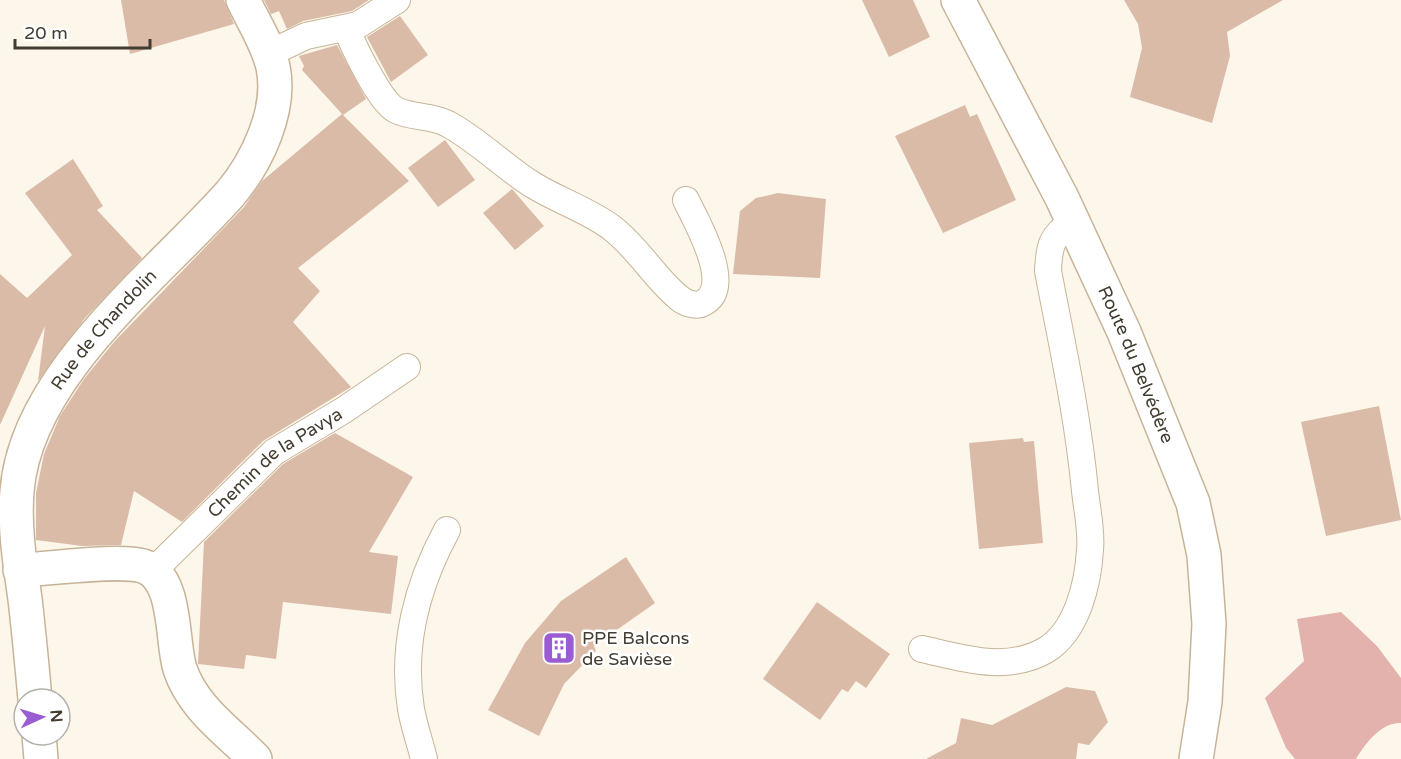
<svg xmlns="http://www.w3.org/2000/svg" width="1401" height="759" viewBox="0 0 1401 759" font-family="'Varela Round',sans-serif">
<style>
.forest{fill:#e3b2ad}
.building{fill:#dabba8}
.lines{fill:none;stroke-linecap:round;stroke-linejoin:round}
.lane-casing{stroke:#c7b498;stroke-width:28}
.street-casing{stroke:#c7b498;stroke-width:36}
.secondary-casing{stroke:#c7b498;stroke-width:36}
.lane{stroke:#fff;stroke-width:26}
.street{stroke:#fff;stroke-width:33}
.secondary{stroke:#fff;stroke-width:33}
.labels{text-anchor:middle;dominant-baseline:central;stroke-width:5;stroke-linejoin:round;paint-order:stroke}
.street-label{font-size:18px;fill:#433c30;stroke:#fff}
.poi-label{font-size:18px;fill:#433c30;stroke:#fff;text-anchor:start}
</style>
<rect width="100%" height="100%" fill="#fdf6ea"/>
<path class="forest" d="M1341,612L1377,646L1401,678V723C1381,722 1365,744 1356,759H1295L1286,748L1265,698L1304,661L1297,619Z"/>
<g class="building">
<polygon points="121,0 224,0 234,24 130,54"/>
<polygon points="264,0 369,0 352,11 303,21 287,29 279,11 271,14"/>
<polygon points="862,0 913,0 930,37 889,57"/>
<polygon points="1124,0 1283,0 1227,32 1230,56 1212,123 1130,97 1142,48 1138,24"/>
<polygon points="400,16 428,55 391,82 367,37"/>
<polygon points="337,45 366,99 343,115 409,181 298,268 320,291 293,322 351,387 263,441 182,522 134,491 121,545 82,546 36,540 36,493 44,454 60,416 84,379 114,342 244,207 262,181 342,114 302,70 304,66 299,56"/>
<polygon points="965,105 970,117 977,114 1016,200 943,233 895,136"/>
<polygon points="445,140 475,180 438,207 408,168"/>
<polygon points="73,159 103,206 97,210 142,258 85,318 38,381 45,326 0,425 0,274 27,298 72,255 25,193"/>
<polygon points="512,189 544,226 515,250 483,213"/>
<polygon points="778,193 826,199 820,278 733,274 740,211 756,198"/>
<polygon points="1379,406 1401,520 1326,536 1301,422"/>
<polygon points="335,433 413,477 369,552 398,556 391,614 283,602 276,659 246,655 244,669 198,664 204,542 283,464"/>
<polygon points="1023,438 1024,442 1034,441 1043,543 979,549 969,443"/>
<polygon points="626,557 655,603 594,646 596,651 564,684 539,736 488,710 525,643 561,601"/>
<polygon points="817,602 890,654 866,688 856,681 848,692 842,689 820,720 763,679"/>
<polygon points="1066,687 1095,691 1108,722 1089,745 1078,743 1076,759 926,759 956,743 961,718 992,725"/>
</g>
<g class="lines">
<defs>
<g id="lane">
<path d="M347,29C353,46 380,102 396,110C411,118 432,115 448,124C478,140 504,167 533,185C559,201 588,210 612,228C638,248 654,277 678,297C684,303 696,307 703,303C735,287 696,221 686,200"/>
<polyline points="268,54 306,36 358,25 397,0"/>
<path id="s1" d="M153,571L274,452L344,410L407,367"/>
<path d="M922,649C962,658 1006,673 1046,650C1077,631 1088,584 1090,550C1092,531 1087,510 1085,491C1078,417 1062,344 1048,271C1049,247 1051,235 1073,222"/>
<path d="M424,759C420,743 414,726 411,709C401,647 417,585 447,530"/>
</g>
<path id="street" d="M20,570C50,569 118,559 143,566C178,577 171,641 180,669C193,708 228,731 255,759"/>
<g id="secondary">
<path id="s2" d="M958,0L1062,198L1124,332L1193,503L1204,555L1209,624L1205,702L1196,759"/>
<path id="s3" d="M35,699C32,666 29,633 25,599C20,563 14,528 17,491C26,375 157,276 230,194C257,162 282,110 273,67C268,44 253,21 243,0"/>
<polyline points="39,735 41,759"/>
</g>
</defs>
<use href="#lane" class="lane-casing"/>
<use href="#street" class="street-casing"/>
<use href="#secondary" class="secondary-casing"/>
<use href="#lane" class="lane"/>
<use href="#street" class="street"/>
<use href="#secondary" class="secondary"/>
</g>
<defs>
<symbol id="building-square" viewBox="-11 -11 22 22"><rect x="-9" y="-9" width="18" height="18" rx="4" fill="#9a5cd2" stroke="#fff"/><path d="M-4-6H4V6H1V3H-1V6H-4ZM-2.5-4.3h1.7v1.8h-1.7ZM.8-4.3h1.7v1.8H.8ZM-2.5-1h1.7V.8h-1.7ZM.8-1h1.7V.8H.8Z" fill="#fff"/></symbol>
</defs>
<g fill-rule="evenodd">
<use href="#building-square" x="540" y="629" width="38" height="38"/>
</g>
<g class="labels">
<g class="street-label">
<text stroke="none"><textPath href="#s3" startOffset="396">Rue de Chandolin</textPath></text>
<text stroke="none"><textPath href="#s2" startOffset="406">Route du Belvédère</textPath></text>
<text stroke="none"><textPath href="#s1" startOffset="164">Chemin de la Pavya</textPath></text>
</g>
<g class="poi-label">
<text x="582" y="638">PPE Balcons<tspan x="582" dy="21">de Savièse</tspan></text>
</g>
</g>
<g transform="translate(42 717) rotate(86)"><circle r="28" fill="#ffffff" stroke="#b4b1ac" stroke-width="1.5"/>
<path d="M0-4.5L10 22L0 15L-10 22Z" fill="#9a5cd2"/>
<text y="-9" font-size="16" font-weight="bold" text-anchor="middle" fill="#433c30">N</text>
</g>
<path d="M15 39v9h135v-9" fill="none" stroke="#433c30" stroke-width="3"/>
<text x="24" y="39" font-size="18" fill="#433c30" stroke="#ffffff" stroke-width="4.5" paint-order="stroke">20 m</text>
</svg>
